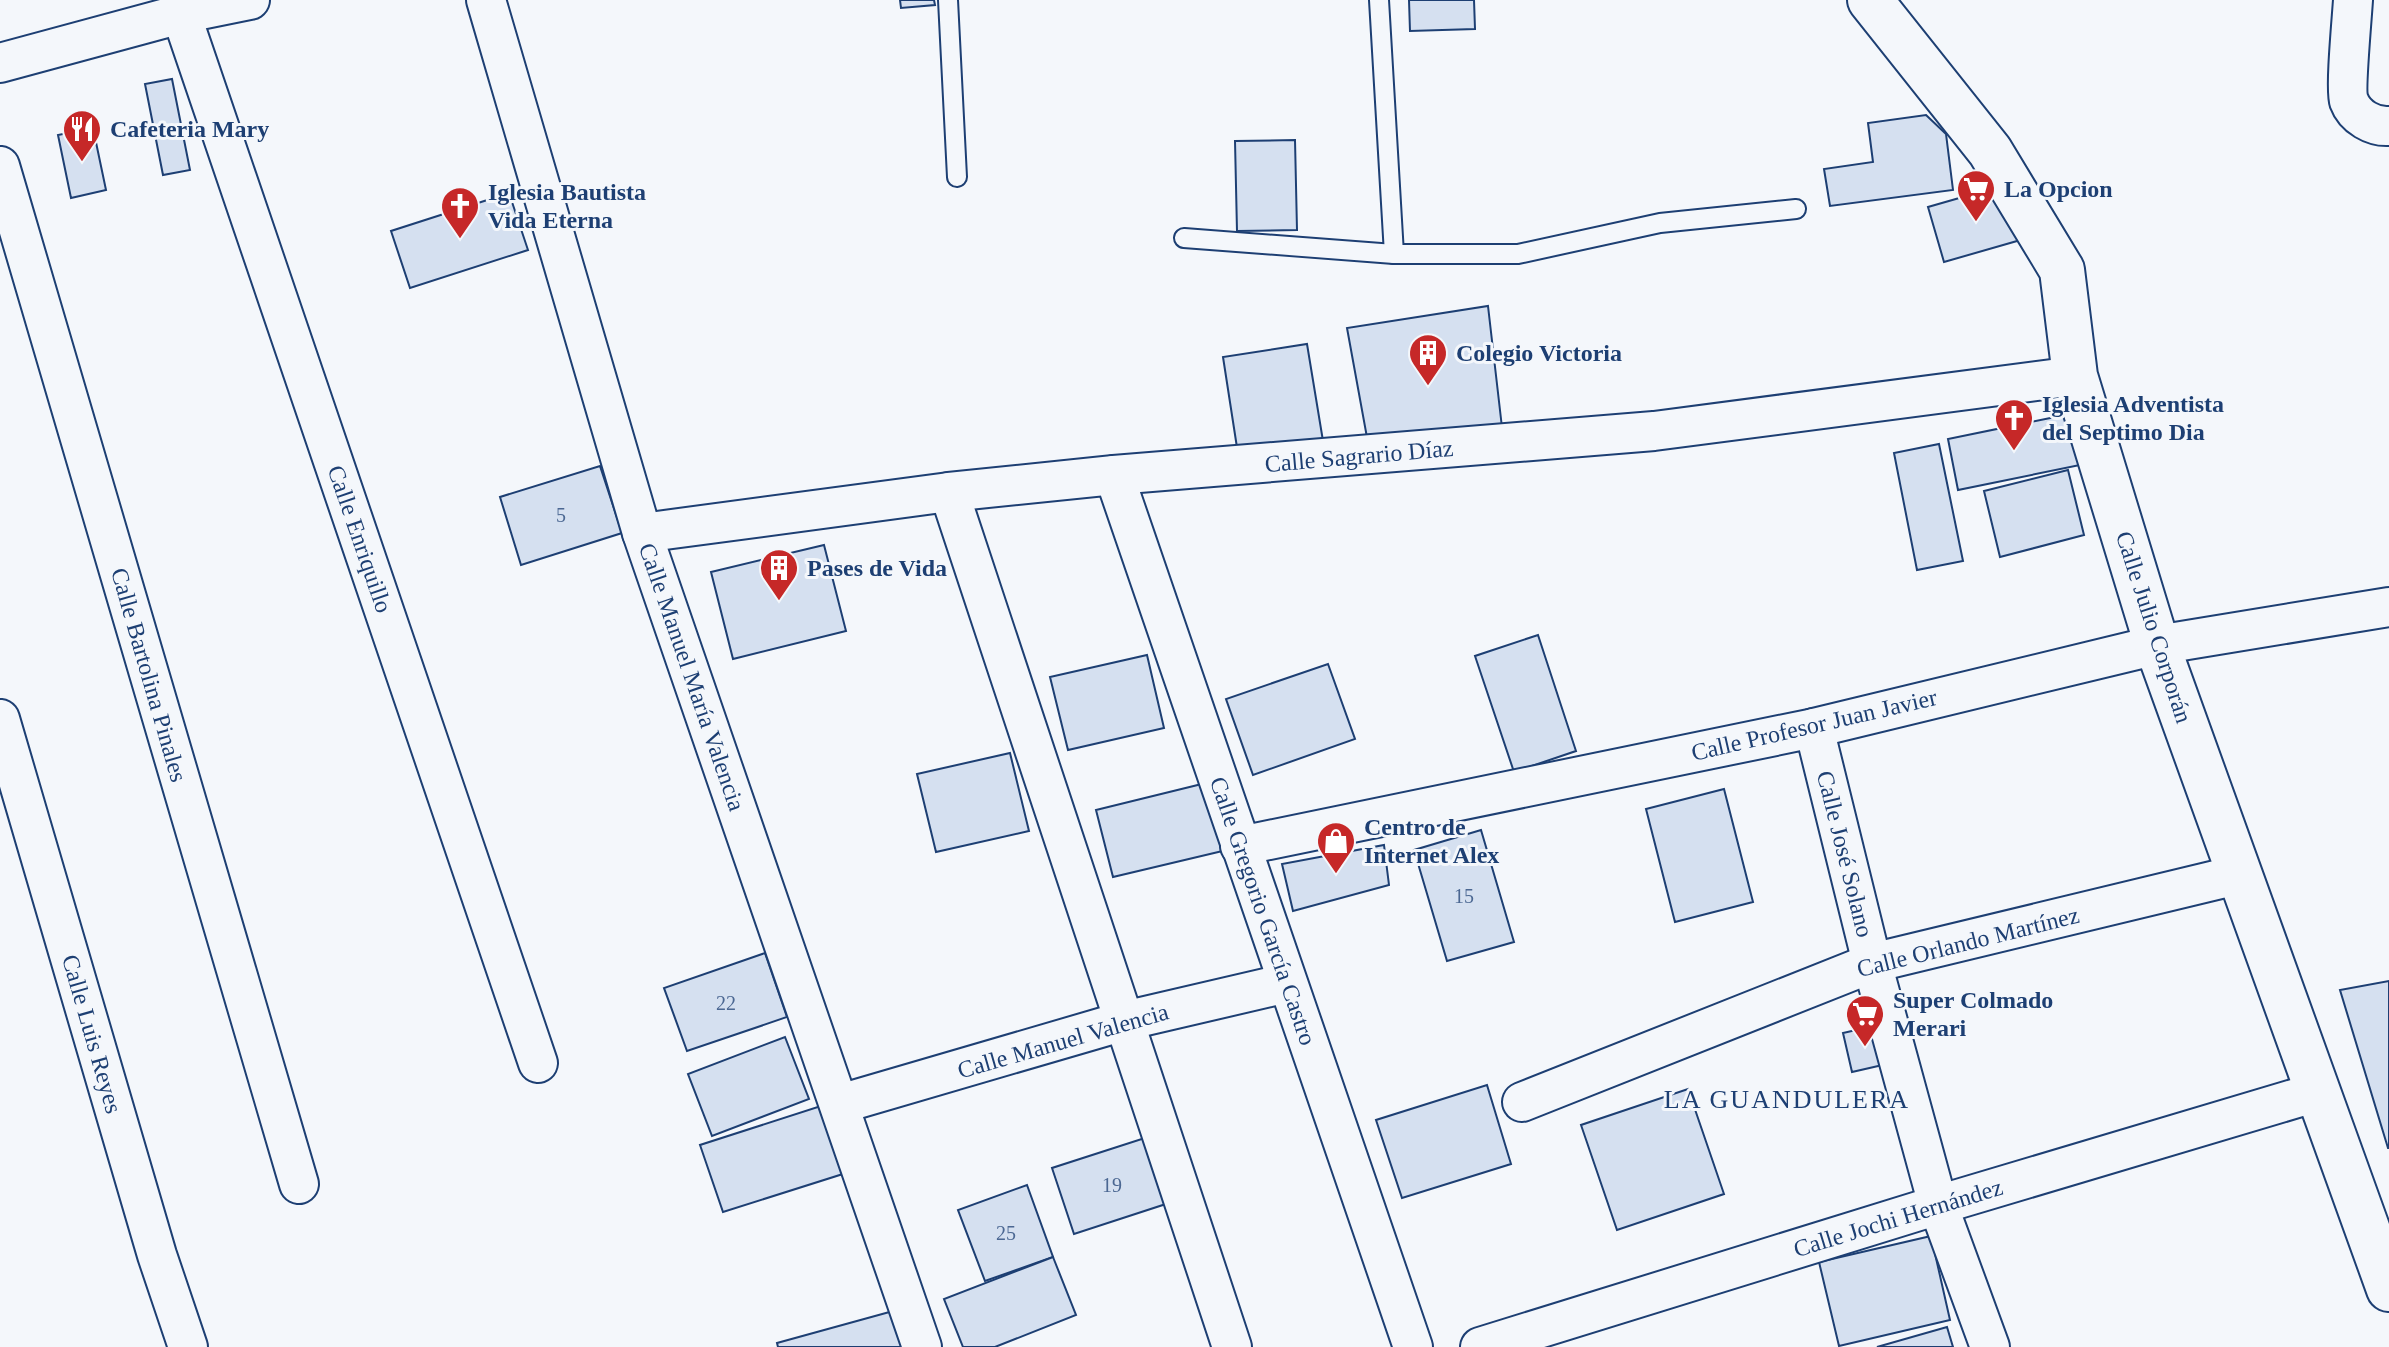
<svg xmlns="http://www.w3.org/2000/svg" width="2389" height="1347" viewBox="0 0 2389 1347" font-family="'Times New Roman',serif">
<style>
.building{fill:#d5e0f0;stroke:#1d3f73;stroke-width:2}
.lines{fill:none;stroke-linecap:round;stroke-linejoin:round}
.service-casing{stroke:#1d3f73;stroke-width:22}
.minor-casing{stroke:#1d3f73;stroke-width:42}
.tertiary-casing{stroke:#1d3f73;stroke-width:48}
.service{stroke:#f4f7fb;stroke-width:18}
.minor{stroke:#f4f7fb;stroke-width:38}
.tertiary{stroke:#f4f7fb;stroke-width:44}
.labels{text-anchor:middle;dominant-baseline:central;stroke-width:6;stroke-linejoin:round;paint-order:stroke}
.number-label{font-size:20px;fill:#4b6792}
.poi-label{font-size:24px;font-weight:bold;fill:#1d3f73;stroke:#f4f7fb;text-anchor:start}
.street-label{font-size:24px;fill:#1d3f73;stroke:#f4f7fb}
.neighbourhood-label{font-size:26px;letter-spacing:2px;fill:#1d3f73;stroke:#f4f7fb}
</style>
<rect width="100%" height="100%" fill="#f4f7fb"/>
<g class="building">
<polygon points="900,0 934,0 935,5 901,8"/>
<polygon points="1409,0 1474,0 1475,29 1410,31"/>
<polygon points="172,79 190,170 163,175 145,84"/>
<polygon points="1926,115 1946,134 1953,190 1830,206 1824,169 1873,162 1868,123"/>
<polygon points="93,128 106,190 71,198 58,135"/>
<polygon points="1295,140 1297,230 1237,231 1235,141"/>
<polygon points="2008,184 2024,239 1944,262 1928,207"/>
<polygon points="509,193 528,250 410,288 391,231"/>
<polygon points="1488,306 1504,445 1370,454 1347,328"/>
<polygon points="1307,344 1323,441 1238,454 1223,357"/>
<polygon points="2070,414 2080,465 1958,490 1948,439"/>
<polygon points="1939,444 1963,561 1917,570 1894,453"/>
<polygon points="600,466 622,533 521,565 500,497"/>
<polygon points="2068,470 2084,535 2000,557 1984,491"/>
<polygon points="824,545 846,631 733,659 711,572"/>
<polygon points="1538,635 1576,751 1514,772 1475,656"/>
<polygon points="1147,655 1164,728 1068,750 1050,677"/>
<polygon points="1328,664 1355,739 1253,775 1226,699"/>
<polygon points="1010,753 1029,831 936,852 917,774"/>
<polygon points="1214,781 1231,849 1113,877 1096,810"/>
<polygon points="1724,789 1753,902 1675,922 1646,809"/>
<polygon points="1481,830 1514,942 1447,961 1414,850"/>
<polygon points="1384,845 1389,885 1293,911 1282,864"/>
<polygon points="765,953 787,1017 687,1051 664,988"/>
<polygon points="2389,981 2389,1148 2388,1148 2340,990"/>
<polygon points="1878,1025 1887,1064 1852,1072 1843,1033"/>
<polygon points="785,1037 809,1099 712,1136 688,1074"/>
<polygon points="1487,1085 1511,1164 1402,1198 1376,1120"/>
<polygon points="1688,1089 1724,1194 1617,1230 1581,1125"/>
<polygon points="824,1105 846,1173 723,1212 700,1145"/>
<polygon points="1151,1136 1172,1202 1074,1234 1052,1168"/>
<polygon points="1027,1185 1053,1257 985,1281 958,1210"/>
<polygon points="1931,1236 1950,1320 1839,1346 1819,1262"/>
<polygon points="1053,1257 1076,1315 995,1347 963,1347 944,1299"/>
<polygon points="904,1308 915,1347 778,1347 777,1343"/>
<polygon points="1947,1327 1953,1347 1877,1347"/>
</g>
<g class="lines">
<defs>
<g id="service">
<polyline points="948,0 957,177"/>
<polyline points="1184,238 1394,254 1379,0"/>
<polyline points="1394,254 1518,254 1660,223 1796,209"/>
</g>
<g id="minor">
<polyline points="486,0 642,533 922,1347"/>
<path d="M2353,0C2352,17 2345,90 2349,101C2355,117 2373,127 2389,126"/>
<polyline points="181,14 538,1063"/>
<polyline points="0,63 181,14 250,0"/>
<polyline points="0,166 299,1184"/>
<polyline points="1114,475 1413,1347"/>
<polyline points="949,492 1232,1347"/>
<polyline points="642,533 949,492 1114,475 1654,431 2075,376"/>
<polyline points="0,719 157,1255 188,1347"/>
<polyline points="1814,728 1872,963 1938,1205 1990,1347"/>
<polyline points="1240,846 1814,728 2157,645 2389,607"/>
<polyline points="1522,1102 1872,963 2241,874"/>
<polyline points="840,1104 1124,1021 1287,983"/>
<polyline points="1480,1347 1938,1205 2317,1092"/>
</g>
<polyline id="tertiary" points="1870,0 1990,151 2062,270 2075,376 2157,645 2389,1289"/>
</defs>
<use href="#service" class="service-casing"/>
<use href="#minor" class="minor-casing"/>
<use href="#tertiary" class="tertiary-casing"/>
<use href="#service" class="service"/>
<use href="#minor" class="minor"/>
<use href="#tertiary" class="tertiary"/>
</g>
<defs>
<symbol id="restaurant-pin" viewBox="-11 -11 22 30"><path d="M0 17L-7.5 6A9.5 9.5 0 1 1 7.5 6Z" fill="#c62828" stroke="#f4f7fb"/><path d="M-5-6h1v4h1v-4h1v4h1v-4h1v5L-1.5 .5V6h-2V.5L-5-1ZM5-6V6H3V1.5H1.5Q1.5-4 5-6Z" fill="#fff"/></symbol>
<symbol id="supermarket-pin" viewBox="-11 -11 22 30"><path d="M0 17L-7.5 6A9.5 9.5 0 1 1 7.5 6Z" fill="#c62828" stroke="#f4f7fb"/><path d="M-6-5.5h2.5l.6 2H6L4.5 2H-2.5L-4.4-4H-6ZM-1.5 3.2a1.3 1.3 0 1 0 .1 0ZM3 3.2a1.3 1.3 0 1 0 .1 0Z" fill="#fff"/></symbol>
<symbol id="church-pin" viewBox="-11 -11 22 30"><path d="M0 17L-7.5 6A9.5 9.5 0 1 1 7.5 6Z" fill="#c62828" stroke="#f4f7fb"/><path d="M-1.2-6h2.4v3.5h3.3v2.4h-3.3V6h-2.4V-.1h-3.3v-2.4h3.3Z" fill="#fff"/></symbol>
<symbol id="building-pin" viewBox="-11 -11 22 30"><path d="M0 17L-7.5 6A9.5 9.5 0 1 1 7.5 6Z" fill="#c62828" stroke="#f4f7fb"/><path d="M-4-6H4V6H1V3H-1V6H-4ZM-2.5-4.3h1.7v1.8h-1.7ZM.8-4.3h1.7v1.8H.8ZM-2.5-1h1.7V.8h-1.7ZM.8-1h1.7V.8H.8Z" fill="#fff"/></symbol>
<symbol id="shop-pin" viewBox="-11 -11 22 30"><path d="M0 17L-7.5 6A9.5 9.5 0 1 1 7.5 6Z" fill="#c62828" stroke="#f4f7fb"/><path d="M-5-2.5h2.3a2.7 3.5 0 0 1 5.4 0H5L5.5 6h-11ZM-1.5-2.5h3a1.5 2.3 0 0 0-3 0Z" fill="#fff"/></symbol>
</defs>
<g fill-rule="evenodd">
<use href="#restaurant-pin" x="60" y="107" width="44" height="60"/>
<use href="#supermarket-pin" x="1954" y="167" width="44" height="60"/>
<use href="#church-pin" x="438" y="184" width="44" height="60"/>
<use href="#building-pin" x="1406" y="331" width="44" height="60"/>
<use href="#church-pin" x="1992" y="396" width="44" height="60"/>
<use href="#building-pin" x="757" y="546" width="44" height="60"/>
<use href="#shop-pin" x="1314" y="819" width="44" height="60"/>
<use href="#supermarket-pin" x="1843" y="992" width="44" height="60"/>
</g>
<g class="labels">
<g class="number-label">
<text x="561" y="515">5</text>
<text x="1464" y="896">15</text>
<text x="726" y="1003">22</text>
<text x="1112" y="1185">19</text>
<text x="1006" y="1233">25</text>
</g>
<g class="poi-label">
<text x="110" y="129">Cafeteria Mary</text>
<text x="2004" y="189">La Opcion</text>
<text x="488" y="192">Iglesia Bautista<tspan x="488" dy="28">Vida Eterna</tspan></text>
<text x="1456" y="353">Colegio Victoria</text>
<text x="2042" y="404">Iglesia Adventista<tspan x="2042" dy="28">del Septimo Dia</tspan></text>
<text x="807" y="568">Pases de Vida</text>
<text x="1364" y="827">Centro de<tspan x="1364" dy="28">Internet Alex</tspan></text>
<text x="1893" y="1000">Super Colmado<tspan x="1893" dy="28">Merari</tspan></text>
</g>
<g class="street-label">
<text transform="translate(1359 456) rotate(-5)">Calle Sagrario Díaz</text>
<text transform="translate(360 539) rotate(71)">Calle Enriquillo</text>
<text transform="translate(2154 627) rotate(72)">Calle Julio Corporán</text>
<text transform="translate(149 675) rotate(74)">Calle Bartolina Pinales</text>
<text transform="translate(692 677) rotate(71)">Calle Manuel María Valencia</text>
<text transform="translate(1814 725) rotate(-13)">Calle Profesor Juan Javier</text>
<text transform="translate(1845 854) rotate(76)">Calle José Solano</text>
<text transform="translate(1263 911) rotate(71)">Calle Gregorio García Castro</text>
<text transform="translate(1968 942) rotate(-14)">Calle Orlando Martínez</text>
<text transform="translate(92 1034) rotate(74)">Calle Luis Reyes</text>
<text transform="translate(1063 1041) rotate(-16)">Calle Manuel Valencia</text>
<text transform="translate(1898 1218) rotate(-17)">Calle Jochi Hernández</text>
</g>
<g class="neighbourhood-label">
<text x="1787" y="1099">LA GUANDULERA</text>
</g>
</g>
</svg>
